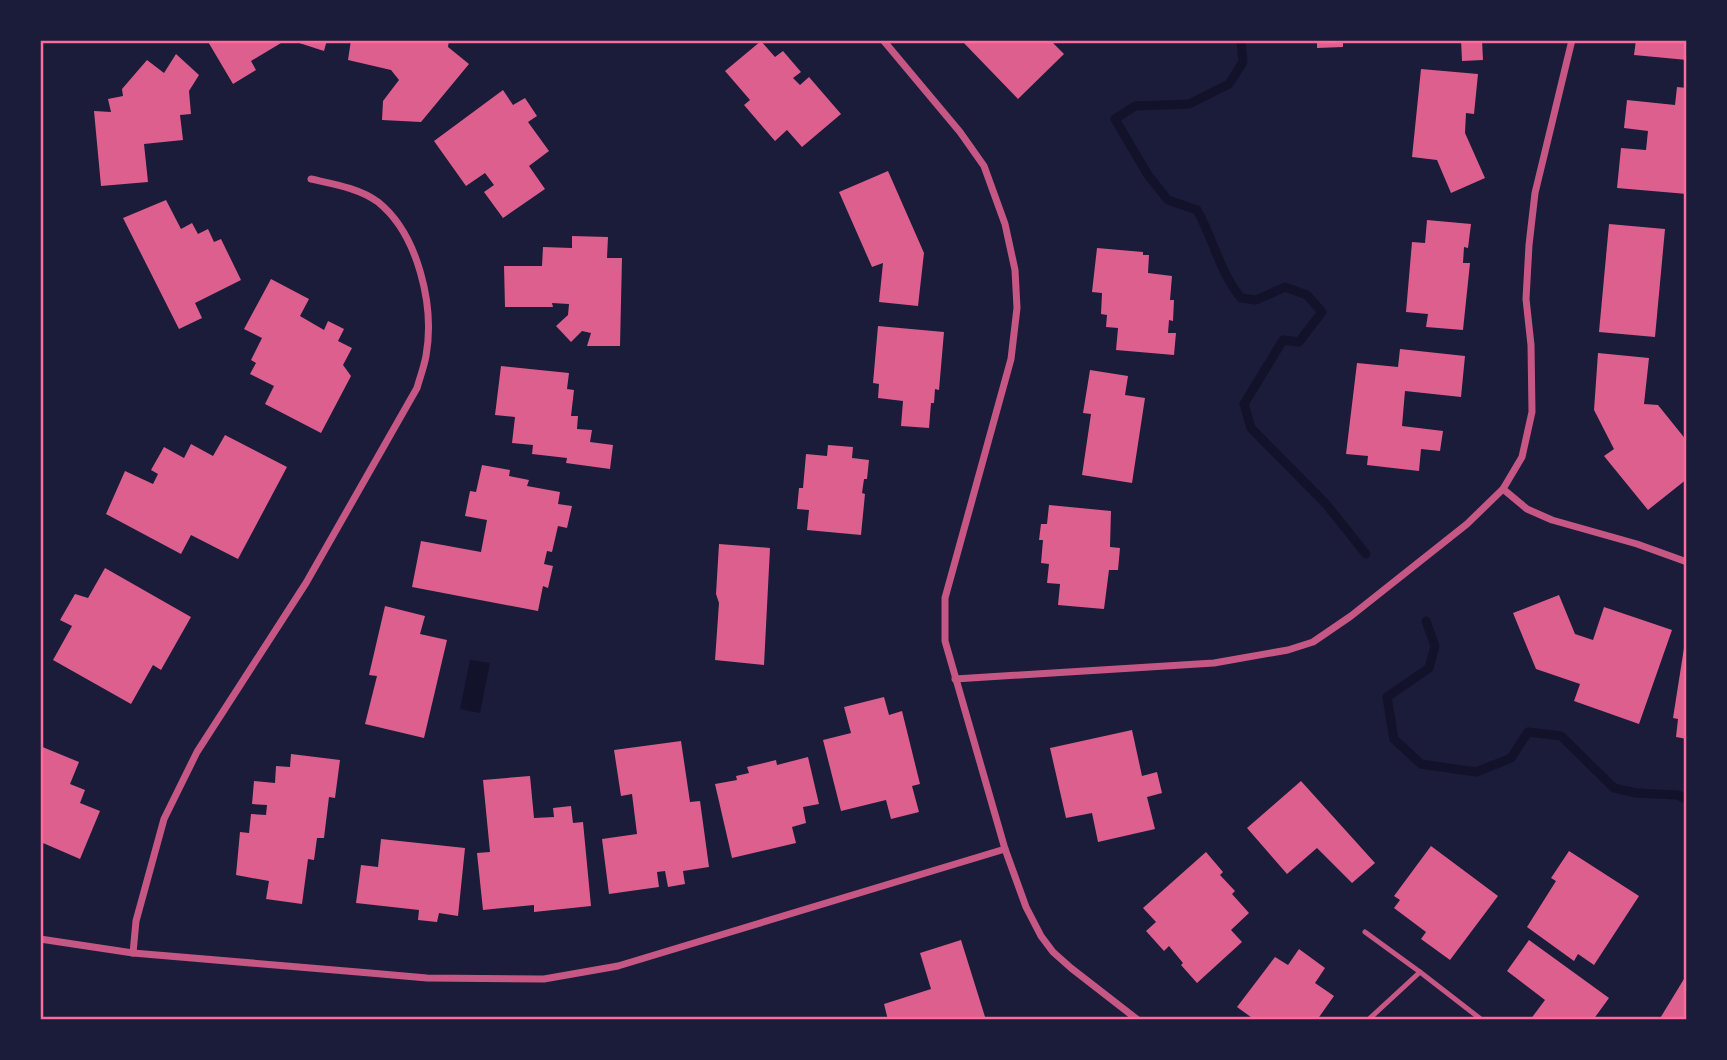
<svg xmlns="http://www.w3.org/2000/svg" width="1727" height="1060" viewBox="0 0 1727 1060" font-family="Ubuntu,sans-serif">
<style>
.water{fill:#12122b}
.lines{fill:none;stroke-linecap:round;stroke-linejoin:round}
.stream{stroke:#12122b;stroke-width:9}
.building{fill:#dd5f8e}
.service{stroke:#c65784;stroke-width:5}
.minor{stroke:#c65784;stroke-width:7}
.neatline{fill:none;stroke:#ff6b9d;stroke-width:2.5}
</style>
<rect width="100%" height="100%" fill="#1b1b3a"/>
<polygon class="water" points="470,660 490,663 480,713 460,709"/>
<g class="lines">
<g class="stream">
<path d="M1241,40L1243,62L1229,84L1189,104L1135,106L1115,119L1148,175L1168,200L1197,210C1213,238 1220,273 1241,298L1256,300L1285,287L1307,295L1322,312L1299,342L1283,340L1244,404L1251,428L1326,504L1366,554"/>
<polyline points="1426,621 1435,646 1429,668 1387,697 1394,739 1421,764 1476,772 1511,758 1528,732 1561,736 1614,788 1636,793 1678,795 1687,800"/>
</g>
</g>
<g class="building">
<polygon points="207,40 286,40 251,61 256,70 233,84"/>
<polygon points="290,40 327,40 324,51"/>
<polygon points="351,40 449,40 448,47 469,64 421,122 382,120 383,101 399,80 391,70 348,60"/>
<polygon points="961,40 1050,40 1064,54 1018,99"/>
<polygon points="1317,40 1343,40 1343,47 1317,48"/>
<polygon points="1461,40 1482,40 1483,60 1462,61"/>
<polygon points="1636,40 1687,40 1687,60 1634,55"/>
<polygon points="761,41 775,57 783,51 801,72 793,78 800,85 809,77 841,114 802,147 787,130 775,141 744,105 750,100 725,71"/>
<polygon points="176,54 199,75 189,91 191,114 180,115 183,140 144,144 148,182 101,186 94,111 111,112 108,99 123,96 122,89 147,60 164,73"/>
<polygon points="1421,69 1478,74 1474,114 1466,113 1465,133 1485,178 1451,193 1437,160 1412,157"/>
<polygon points="1677,87 1687,88 1687,194 1617,188 1621,148 1646,150 1648,131 1624,128 1627,100 1675,105"/>
<polygon points="503,90 513,105 525,98 537,116 528,122 549,151 529,166 545,189 503,218 484,192 494,185 485,173 466,186 434,141"/>
<polygon points="888,171 924,253 918,306 879,302 883,263 872,267 839,192"/>
<polygon points="166,200 181,229 192,223 198,234 208,229 214,242 221,239 241,280 195,303 202,318 179,329 123,218"/>
<polygon points="1427,220 1471,224 1468,248 1464,247 1463,263 1470,263 1463,330 1426,327 1428,314 1406,312 1412,242 1425,243"/>
<polygon points="1609,224 1665,229 1655,337 1599,332"/>
<polygon points="572,236 608,237 607,258 622,258 620,346 587,346 591,333 582,331 571,342 556,326 568,315 569,304 552,303 553,307 505,307 504,266 542,266 543,247 572,248"/>
<polygon points="1097,248 1143,252 1143,255 1149,255 1148,273 1172,276 1170,300 1174,300 1173,321 1169,320 1168,333 1176,333 1174,355 1116,350 1118,328 1106,327 1107,315 1101,314 1102,293 1092,292"/>
<polygon points="271,279 309,299 300,316 324,330 328,321 344,329 338,341 352,348 343,365 351,376 321,433 265,404 274,386 250,374 256,363 251,360 262,338 244,329"/>
<polygon points="878,326 944,332 939,390 935,389 934,403 931,403 929,428 901,426 903,401 878,398 879,384 873,383"/>
<polygon points="1400,349 1465,356 1461,397 1405,391 1402,426 1443,431 1440,451 1421,449 1419,471 1367,465 1368,456 1346,454 1357,363 1398,367"/>
<polygon points="1598,353 1649,358 1644,404 1658,405 1687,441 1687,479 1648,510 1604,456 1614,449 1594,410"/>
<polygon points="501,366 569,373 567,389 574,390 571,416 578,416 577,429 592,430 590,442 613,445 610,469 566,463 567,458 532,454 533,445 512,443 515,417 495,415"/>
<polygon points="1090,370 1128,376 1125,395 1145,398 1132,483 1082,475 1091,414 1083,413"/>
<polygon points="225,435 287,467 238,559 191,535 181,554 106,514 125,471 153,484 158,474 151,470 164,447 184,458 191,444 213,456"/>
<polygon points="828,445 853,447 852,458 869,460 867,479 864,479 862,493 865,494 861,535 807,530 809,510 797,509 799,488 803,488 806,454 827,456"/>
<polygon points="482,465 510,470 509,476 529,480 527,486 560,492 558,504 572,506 567,528 558,526 552,552 547,551 544,564 553,566 548,588 543,586 538,611 412,587 421,541 481,552 487,520 465,516 470,491 476,492"/>
<polygon points="1049,505 1111,511 1110,547 1120,548 1118,570 1109,570 1104,609 1058,605 1060,584 1047,583 1049,564 1041,563 1043,540 1039,540 1041,524 1047,524"/>
<polygon points="719,544 770,548 764,665 715,660 719,603 716,594"/>
<polygon points="105,568 191,617 161,670 153,665 131,704 53,660 72,626 60,620 75,594 88,598"/>
<polygon points="1559,595 1575,634 1593,640 1604,607 1672,630 1639,724 1574,701 1580,684 1536,669 1513,613"/>
<polygon points="385,606 425,616 420,634 447,640 424,738 365,724 377,676 369,675"/>
<polygon points="1684,648 1687,648 1687,739 1676,737 1678,719 1673,718"/>
<polygon points="884,697 889,715 902,711 920,784 912,786 919,812 891,819 886,800 841,811 823,740 851,733 844,707"/>
<polygon points="1132,730 1142,776 1157,772 1162,793 1147,797 1155,829 1098,842 1092,813 1066,818 1050,748"/>
<polygon points="681,741 690,802 700,801 709,867 683,871 685,884 668,887 665,871 657,872 659,887 609,894 602,839 637,834 632,794 621,796 614,750"/>
<polygon points="40,746 79,762 70,784 85,790 80,803 100,811 80,859 43,843 40,849"/>
<polygon points="291,754 340,760 335,798 329,797 324,838 317,838 314,860 308,859 302,904 266,899 269,881 236,875 240,832 249,833 251,814 266,815 267,805 252,804 254,781 275,783 276,766 290,767"/>
<polygon points="808,757 819,804 803,807 806,823 792,827 796,843 732,858 715,784 737,780 736,776 749,773 747,767 776,760 777,765"/>
<polygon points="530,776 534,818 554,817 553,808 571,806 573,823 583,822 591,906 534,912 534,905 483,910 477,853 490,852 483,780"/>
<polygon points="1301,781 1375,863 1352,883 1317,848 1287,874 1247,828"/>
<polygon points="381,839 465,848 458,916 439,913 437,922 418,920 419,910 356,903 361,865 378,867"/>
<polygon points="1431,846 1498,896 1450,960 1421,939 1426,932 1394,908 1400,900 1394,896"/>
<polygon points="1569,851 1639,896 1594,965 1578,954 1574,961 1527,927 1556,881 1551,878"/>
<polygon points="1206,852 1223,872 1220,875 1235,891 1232,894 1249,913 1231,930 1242,942 1197,983 1181,965 1183,963 1169,946 1164,951 1146,931 1156,922 1143,908"/>
<polygon points="961,940 986,1020 888,1020 884,1004 931,989 920,953"/>
<polygon points="1529,940 1609,998 1593,1020 1530,1020 1545,1000 1507,971"/>
<polygon points="1299,949 1325,968 1315,983 1334,996 1317,1020 1255,1020 1237,1007 1275,957 1288,965"/>
<polygon points="1687,974 1687,1020 1659,1020"/>
</g>
<g class="lines">
<g class="service">
<polyline points="1365,932 1420,972"/>
<polyline points="1368,1020 1420,972 1482,1020"/>
</g>
<g class="minor">
<polyline points="883,40 960,132 984,166 1005,224 1015,270 1017,308 1011,359 945,598 945,641 1005,849 1026,907 1041,936 1053,952 1071,968 1138,1020"/>
<polyline points="1503,489 1527,509 1552,520 1637,544 1687,562"/>
<polyline points="955,679 1214,663 1288,650 1313,642 1351,616 1467,524 1503,489 1522,457 1532,412 1531,345 1526,299 1529,245 1535,193 1572,40"/>
<polyline points="40,939 133,953 370,973 427,978 544,979 618,966 1005,849"/>
<path d="M133,953L136,921L164,819L197,752L306,583L417,388C420,377 424,367 426,356C435,306 418,234 378,202C359,188 333,184 311,179"/>
</g>
</g>
<rect width="1727" height="1060" fill="none" stroke="#1b1b3a" stroke-width="84"/>
<rect x="42" y="42" width="1643" height="976" class="neatline"/>
</svg>
